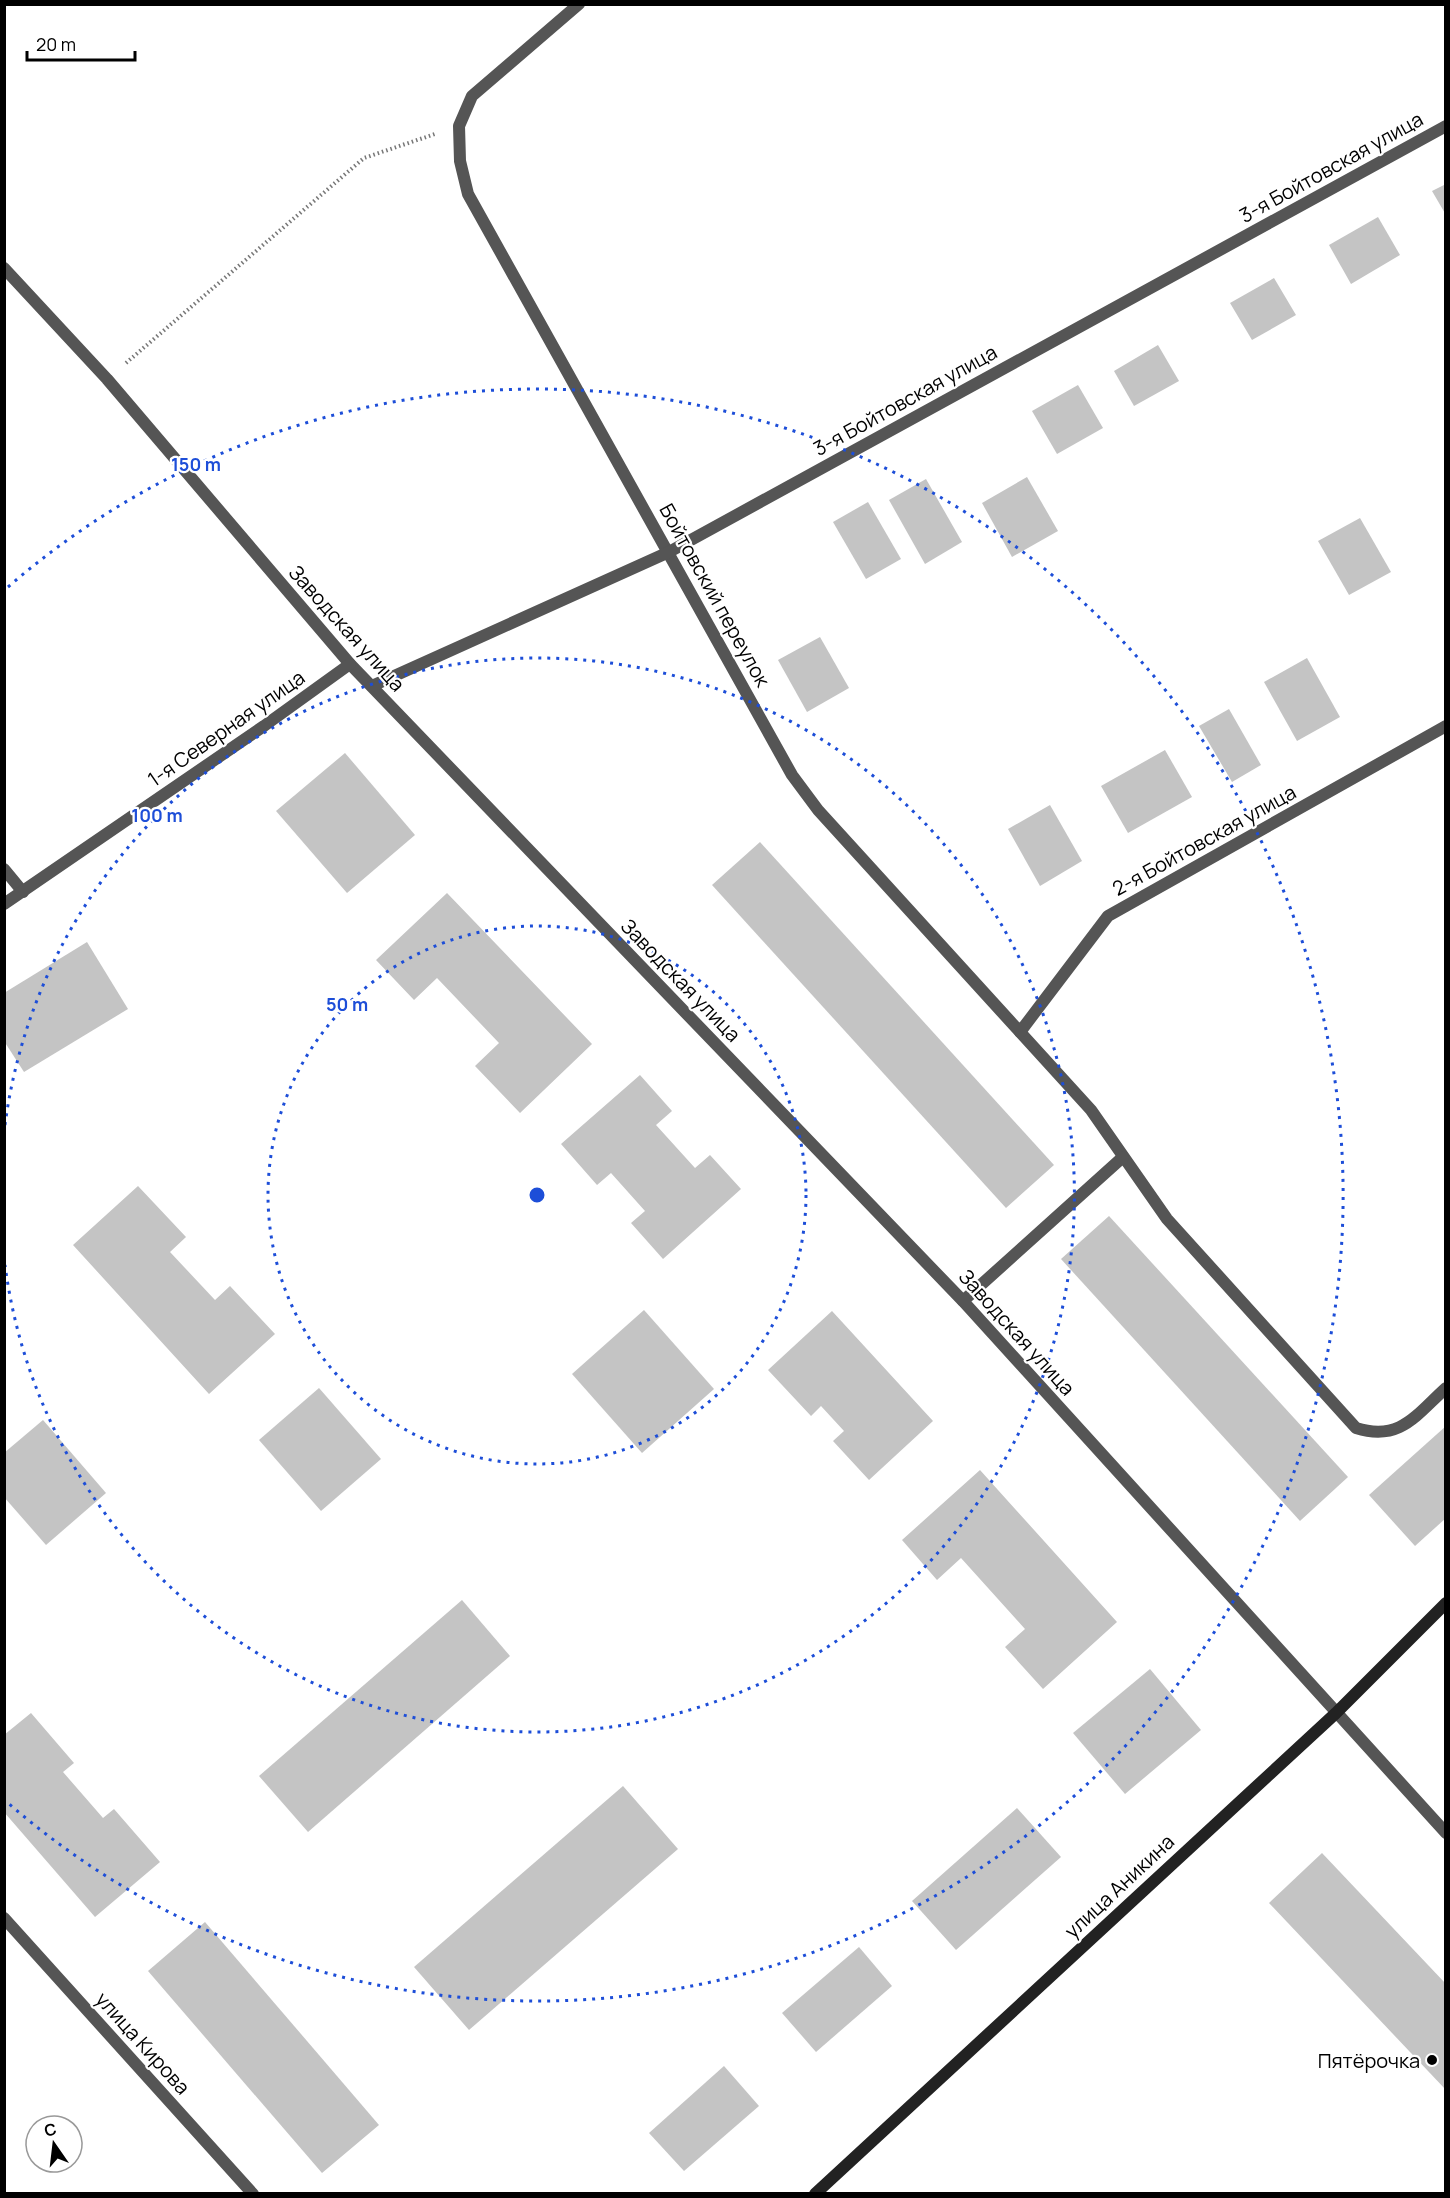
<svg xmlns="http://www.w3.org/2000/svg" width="1450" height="2198" viewBox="0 0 1450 2198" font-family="Manrope,sans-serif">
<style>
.building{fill:#c4c4c4}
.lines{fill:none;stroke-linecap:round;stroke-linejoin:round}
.path{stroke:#777;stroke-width:4;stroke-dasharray:1.5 3;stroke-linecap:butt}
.lane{stroke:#555;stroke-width:12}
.street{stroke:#555;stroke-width:12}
.secondary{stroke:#222;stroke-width:12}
.ring{fill:none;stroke:#1d4ed8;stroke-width:3;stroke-dasharray:3 6}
.poi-dot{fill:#000;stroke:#fff;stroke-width:2}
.labels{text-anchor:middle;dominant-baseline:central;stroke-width:4.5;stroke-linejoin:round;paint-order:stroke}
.street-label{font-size:20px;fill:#000;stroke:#fff}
.poi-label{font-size:20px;fill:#000;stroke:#fff;text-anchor:end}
.centre{fill:#1d4ed8;stroke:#fff;stroke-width:3}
.ring-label{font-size:18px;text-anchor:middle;font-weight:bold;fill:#1d4ed8;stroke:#fff;stroke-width:4.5;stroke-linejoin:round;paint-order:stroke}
</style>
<rect width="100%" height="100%" fill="#fff"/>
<g class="building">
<polygon points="1446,184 1446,215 1432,191"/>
<polygon points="1378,217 1400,255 1351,284 1329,245"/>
<polygon points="1274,278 1296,315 1252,340 1230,303"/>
<polygon points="1158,345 1179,381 1134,406 1114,371"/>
<polygon points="1078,385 1103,428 1057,454 1032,411"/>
<polygon points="1027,477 1058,531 1012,557 982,503"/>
<polygon points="926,479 962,542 925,564 889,500"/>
<polygon points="868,502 901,559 866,579 833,522"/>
<polygon points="1360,518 1391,572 1349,595 1318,541"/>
<polygon points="820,637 849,688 807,712 778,660"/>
<polygon points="1307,658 1340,717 1297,741 1264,682"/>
<polygon points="1229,709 1261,765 1232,782 1199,726"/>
<polygon points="1165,750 1192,797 1128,833 1101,786"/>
<polygon points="345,753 415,835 347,893 276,811"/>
<polygon points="1050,805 1082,861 1040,886 1008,829"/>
<polygon points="760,842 1054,1165 1006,1208 712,885"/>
<polygon points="447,893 592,1044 520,1113 475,1066 499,1043 437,978 414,1000 376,960"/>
<polygon points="87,942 128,1009 24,1072 4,1041 4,993"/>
<polygon points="640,1075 672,1111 656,1125 695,1168 710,1155 741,1189 663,1259 631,1223 645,1211 611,1173 597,1185 561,1144"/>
<polygon points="138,1186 186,1237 170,1252 215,1300 230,1286 275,1334 209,1394 73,1245"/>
<polygon points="1109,1216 1348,1477 1300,1521 1061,1259"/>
<polygon points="644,1310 714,1389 642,1453 572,1374"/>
<polygon points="832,1311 933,1421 869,1480 833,1441 844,1431 821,1406 811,1416 768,1370"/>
<polygon points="319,1388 381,1459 321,1511 259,1440"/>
<polygon points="43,1420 106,1493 46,1545 4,1497 4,1453"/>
<polygon points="1446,1426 1446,1518 1415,1546 1369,1495"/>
<polygon points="980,1470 1117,1622 1043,1689 1005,1647 1025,1629 961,1558 937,1580 902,1540"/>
<polygon points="462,1600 510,1656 308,1832 259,1776"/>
<polygon points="1150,1669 1201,1730 1125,1794 1073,1733"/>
<polygon points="31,1713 74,1763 63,1772 103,1818 114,1809 160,1862 95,1917 4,1812 4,1735"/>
<polygon points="623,1786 678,1849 469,2030 414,1967"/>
<polygon points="1017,1808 1061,1857 956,1950 912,1901"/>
<polygon points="1322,1853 1446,1984 1446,2090 1269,1903"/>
<polygon points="205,1922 379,2125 322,2173 148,1971"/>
<polygon points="859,1947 892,1986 816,2052 782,2013"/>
<polygon points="724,2066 759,2106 684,2171 649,2133"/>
</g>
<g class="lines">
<polyline class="path" points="126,363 364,158 435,134"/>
<g class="lane">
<path d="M1020,1032L1091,1110L1167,1219L1356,1428C1400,1442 1416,1415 1446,1388"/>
<polyline points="963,1301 1123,1157"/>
</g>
<g class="street">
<polyline points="579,4 472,96 459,126 460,161 468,194 792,775 818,810 1020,1032 1108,916 1446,726"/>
<polyline points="4,268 107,379 350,664 963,1301 1446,1833"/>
<polyline points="372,686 669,552 1446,126"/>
<polyline points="4,869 23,892"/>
<polyline points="4,904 264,726 350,664"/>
<polyline points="4,1918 253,2194"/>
</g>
<polyline class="secondary" points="815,2194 1336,1713 1446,1603"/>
</g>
<g class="ring">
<circle cx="537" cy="1195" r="269"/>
<path d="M5 1125A537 537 0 1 1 5 1265"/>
<path d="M8 587A806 806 0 1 1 8 1803"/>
</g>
<circle class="poi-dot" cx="1432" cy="2060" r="6"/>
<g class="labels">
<g class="street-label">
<text transform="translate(1331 167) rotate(-29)">3-я Бойтовская улица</text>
<text transform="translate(905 400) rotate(-29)">3-я Бойтовская улица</text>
<text transform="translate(715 595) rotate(61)">Бойтовский переулок</text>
<text transform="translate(347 628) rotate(48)">Заводская улица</text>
<text transform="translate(226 728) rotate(-35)">1-я Северная улица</text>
<text transform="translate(1204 840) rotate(-29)">2-я Бойтовская улица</text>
<text transform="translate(681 980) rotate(46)">Заводская улица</text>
<text transform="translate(1017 1332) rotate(48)">Заводская улица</text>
<text transform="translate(1119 1886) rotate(-43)">улица Аникина</text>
<text transform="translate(143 2043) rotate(48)">улица Кирова</text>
</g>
<g class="poi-label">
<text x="1420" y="2060">Пятёрочка</text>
</g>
</g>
<circle cx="537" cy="1195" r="9" class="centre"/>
<g class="ring-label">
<text x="196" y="471">150 m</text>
<text x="157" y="822">100 m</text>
<text x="347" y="1011">50 m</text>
</g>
<rect width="1450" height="2198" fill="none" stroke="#000000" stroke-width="12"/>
<g transform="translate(54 2144) rotate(346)"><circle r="28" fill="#ffffff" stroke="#999999" stroke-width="1.5"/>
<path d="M0-4.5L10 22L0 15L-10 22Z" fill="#000000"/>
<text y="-9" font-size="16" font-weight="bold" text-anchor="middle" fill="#000000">С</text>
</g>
<path d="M27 51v9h108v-9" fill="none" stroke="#000000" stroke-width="3"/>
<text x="36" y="51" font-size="18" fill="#000000" stroke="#ffffff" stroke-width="4.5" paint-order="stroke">20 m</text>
</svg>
